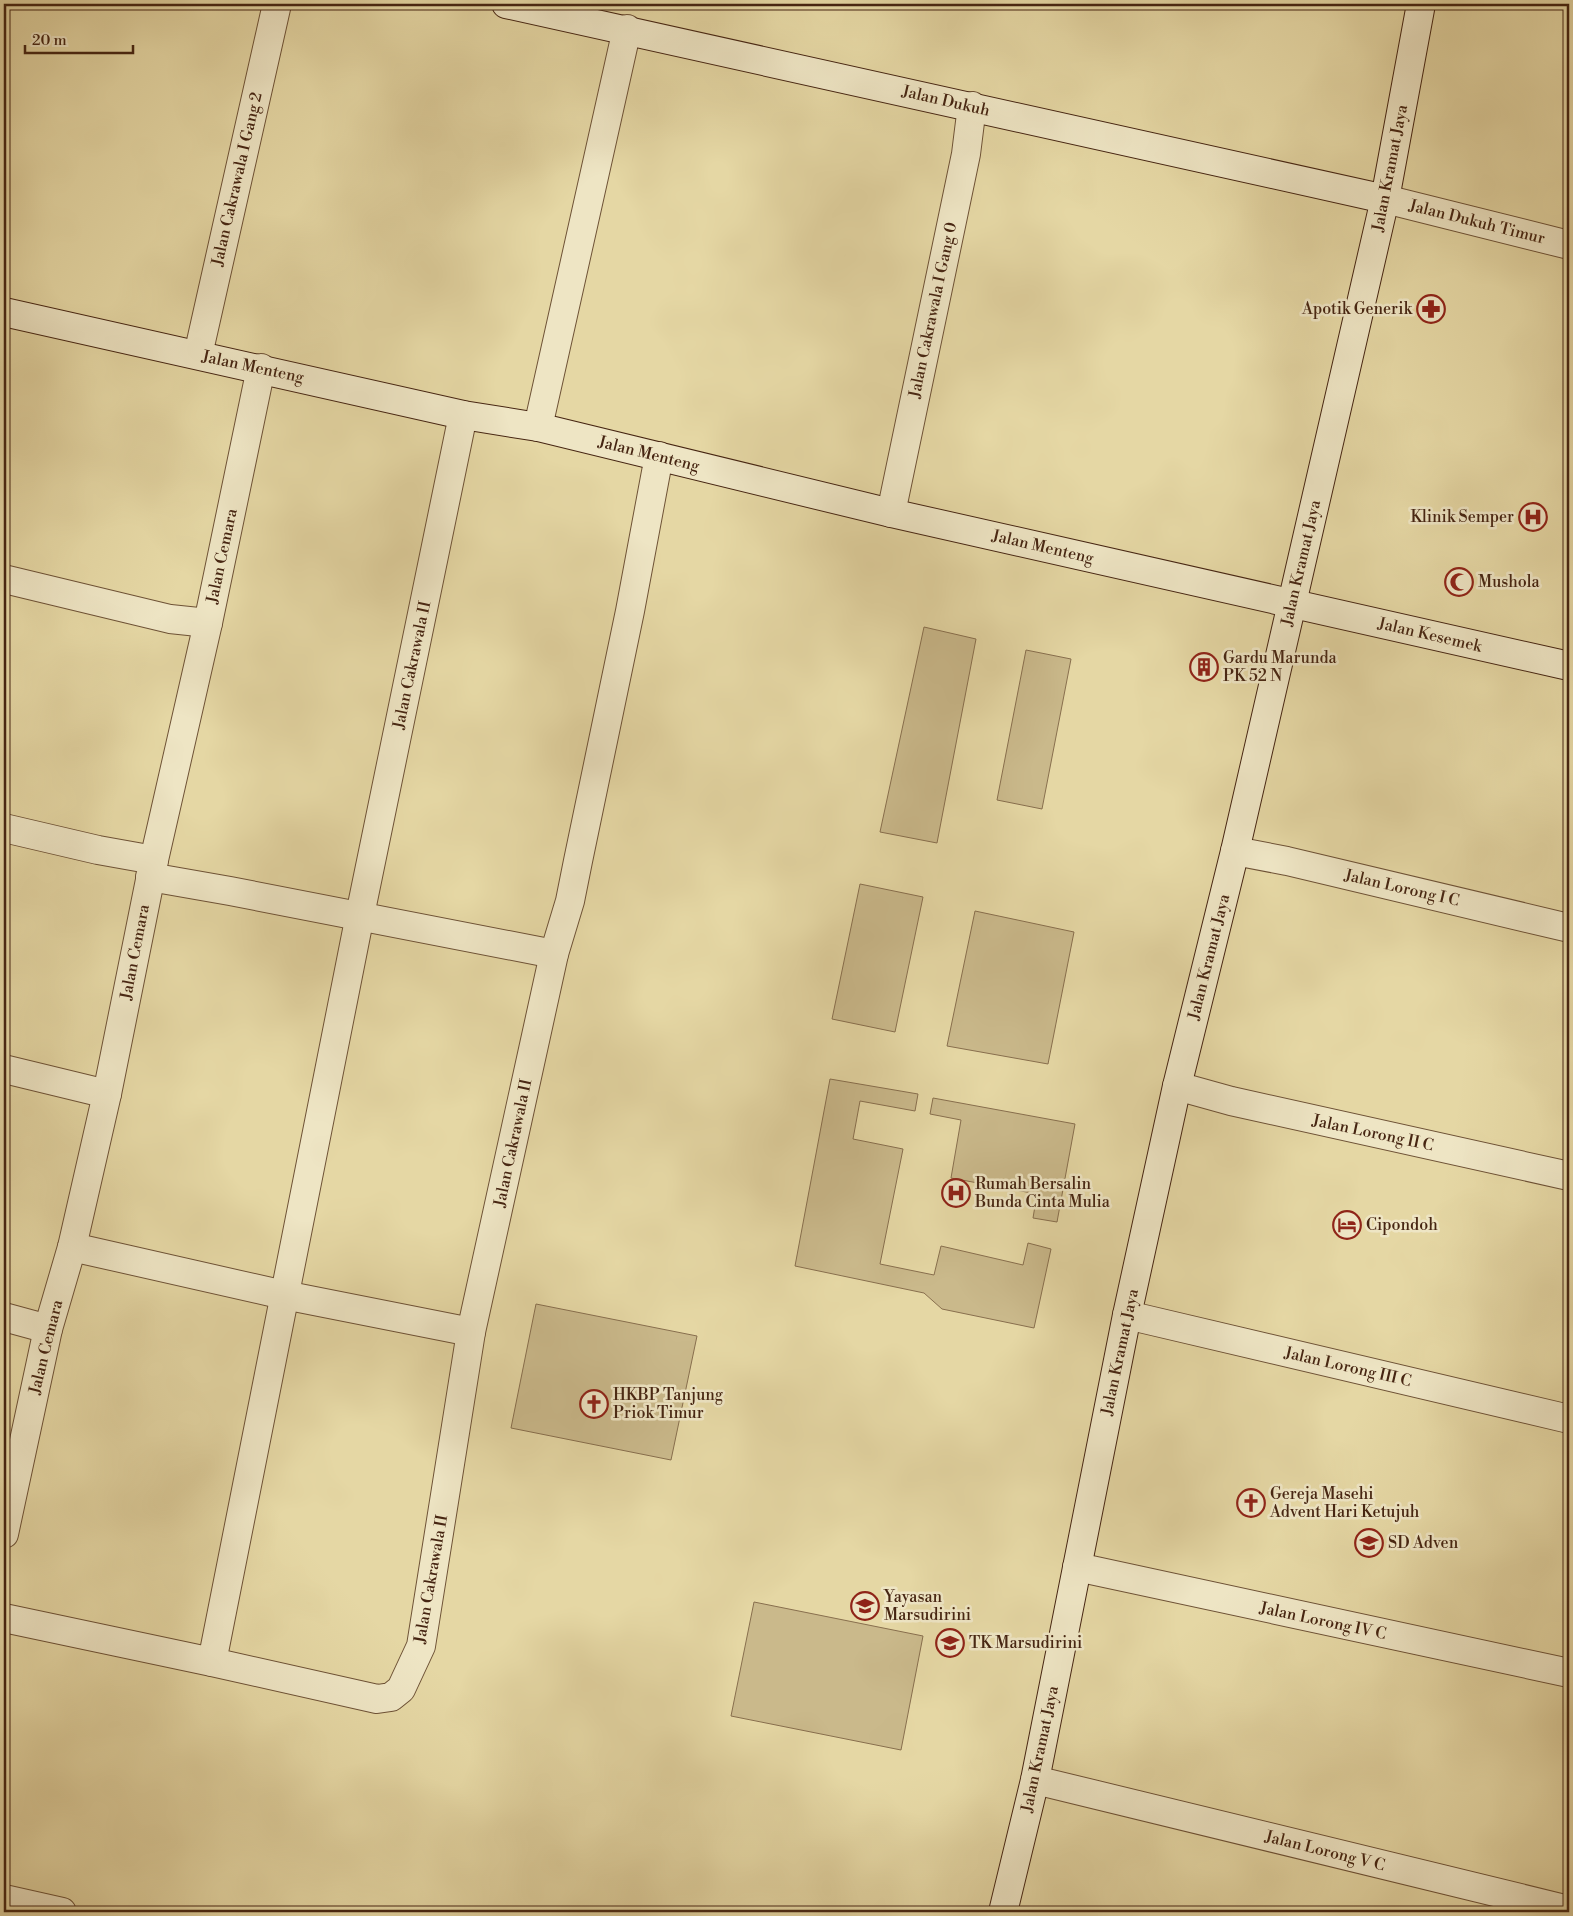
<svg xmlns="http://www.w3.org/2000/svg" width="1573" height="1916" viewBox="0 0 1573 1916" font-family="'Libre Bodoni',serif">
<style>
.green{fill:#cab98b;stroke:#886f4e}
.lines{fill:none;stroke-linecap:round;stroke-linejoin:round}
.street-casing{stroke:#6e5236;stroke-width:30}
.secondary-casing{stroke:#462512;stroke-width:30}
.street{stroke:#eee5c4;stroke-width:28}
.secondary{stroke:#eee5c4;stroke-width:28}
.labels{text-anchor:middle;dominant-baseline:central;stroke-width:5;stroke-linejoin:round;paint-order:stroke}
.street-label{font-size:16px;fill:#462512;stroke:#eee5c4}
.poi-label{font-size:16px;fill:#462512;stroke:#eee5c4;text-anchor:start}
</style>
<rect width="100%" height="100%" fill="#e5d7a4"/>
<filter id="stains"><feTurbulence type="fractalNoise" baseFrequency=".004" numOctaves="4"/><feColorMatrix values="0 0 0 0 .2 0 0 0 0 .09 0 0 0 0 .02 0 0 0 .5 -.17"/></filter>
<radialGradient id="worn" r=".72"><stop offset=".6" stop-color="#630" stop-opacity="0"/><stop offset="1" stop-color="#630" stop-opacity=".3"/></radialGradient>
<g class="green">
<polygon points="924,627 976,639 937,843 880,832"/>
<polygon points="1026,650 1071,659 1042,809 997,800"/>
<polygon points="860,884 923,897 895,1032 832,1019"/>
<polygon points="975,911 1074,932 1048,1064 947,1046"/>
<polygon points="830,1079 918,1094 915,1111 860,1101 853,1139 903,1149 880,1264 934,1275 941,1246 1023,1265 1028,1243 1051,1249 1034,1328 942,1309 924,1293 795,1266"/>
<polygon points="933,1098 1075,1124 1057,1222 1033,1218 1037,1194 951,1178 961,1120 930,1114"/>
<polygon points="536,1304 697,1336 671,1460 511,1428"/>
<polygon points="754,1602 923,1636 901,1750 731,1716"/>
</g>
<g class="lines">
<defs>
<g id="street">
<polyline points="1385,199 1569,245"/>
<polyline points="198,355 277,4"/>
<polyline points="538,427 627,29"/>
<polyline points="891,513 966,154 972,106"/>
<polyline points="4,579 170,619 208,623"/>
<polyline points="4,828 98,850 154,860"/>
<polyline points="1235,851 1287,861 1569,928"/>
<polyline points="150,877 230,891 554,954"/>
<polyline points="4,1069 107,1094"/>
<polyline points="1177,1086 1231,1101 1569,1176"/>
<polyline points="72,1247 284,1295 471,1332"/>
<polyline points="1127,1315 1569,1419"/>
<polyline points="4,1317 48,1329"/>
<polyline points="4,1534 48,1329 72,1247 107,1094 154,860 208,623 261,368"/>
<polyline points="1077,1567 1569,1673"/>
<polyline points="4,1618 212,1662 377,1699 391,1697 401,1689 421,1646 471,1332 554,954 570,901 578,861 630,611 659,456"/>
<polyline points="212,1662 360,915 463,415"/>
<polyline points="1035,1780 1569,1910"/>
<polyline points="4,1899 62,1912"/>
</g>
<g id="secondary">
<polyline points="506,4 1385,199"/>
<polyline points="4,312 463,415 538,427 891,513 1569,666"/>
<polyline points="1003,1912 1035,1780 1127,1315 1177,1086 1235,851 1385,199 1421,4"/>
</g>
</defs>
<use href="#street" class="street-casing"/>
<use href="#secondary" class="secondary-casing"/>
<use href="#street" class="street"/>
<use href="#secondary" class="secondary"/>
</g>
<defs>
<symbol id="pharmacy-ring" viewBox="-11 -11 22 22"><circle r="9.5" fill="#eee5c4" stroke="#8f2418" stroke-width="1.5"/><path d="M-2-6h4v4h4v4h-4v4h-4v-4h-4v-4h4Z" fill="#8f2418"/></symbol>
<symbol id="hospital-ring" viewBox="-11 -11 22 22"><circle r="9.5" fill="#eee5c4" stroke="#8f2418" stroke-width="1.5"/><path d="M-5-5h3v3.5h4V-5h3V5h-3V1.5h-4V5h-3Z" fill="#8f2418"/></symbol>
<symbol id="mosque-ring" viewBox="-11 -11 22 22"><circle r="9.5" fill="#eee5c4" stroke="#8f2418" stroke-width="1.5"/><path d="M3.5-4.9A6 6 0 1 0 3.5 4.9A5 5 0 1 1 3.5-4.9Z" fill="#8f2418"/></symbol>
<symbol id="building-ring" viewBox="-11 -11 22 22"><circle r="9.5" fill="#eee5c4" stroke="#8f2418" stroke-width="1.5"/><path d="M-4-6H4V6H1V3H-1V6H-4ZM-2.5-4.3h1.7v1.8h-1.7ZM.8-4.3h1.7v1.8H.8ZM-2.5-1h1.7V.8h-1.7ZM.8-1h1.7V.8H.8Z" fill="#8f2418"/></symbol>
<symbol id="hotel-ring" viewBox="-11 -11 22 22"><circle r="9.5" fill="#eee5c4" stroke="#8f2418" stroke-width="1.5"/><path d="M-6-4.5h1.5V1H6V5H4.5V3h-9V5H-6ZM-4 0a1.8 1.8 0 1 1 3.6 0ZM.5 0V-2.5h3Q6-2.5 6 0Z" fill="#8f2418"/></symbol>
<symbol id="church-ring" viewBox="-11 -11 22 22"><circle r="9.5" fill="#eee5c4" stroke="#8f2418" stroke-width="1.5"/><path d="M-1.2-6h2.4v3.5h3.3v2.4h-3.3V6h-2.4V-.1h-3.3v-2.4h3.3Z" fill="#8f2418"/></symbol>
<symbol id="school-ring" viewBox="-11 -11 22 22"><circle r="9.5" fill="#eee5c4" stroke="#8f2418" stroke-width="1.5"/><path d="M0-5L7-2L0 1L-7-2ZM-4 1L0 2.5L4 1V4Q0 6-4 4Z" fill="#8f2418"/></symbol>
</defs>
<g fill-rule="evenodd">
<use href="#pharmacy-ring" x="1415" y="293" width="32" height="32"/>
<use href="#hospital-ring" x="1517" y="501" width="32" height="32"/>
<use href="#mosque-ring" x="1443" y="566" width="32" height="32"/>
<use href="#building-ring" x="1188" y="651" width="32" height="32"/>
<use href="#hospital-ring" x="940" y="1177" width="32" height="32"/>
<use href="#hotel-ring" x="1331" y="1209" width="32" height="32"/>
<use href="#church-ring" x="578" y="1388" width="32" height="32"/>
<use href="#church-ring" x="1235" y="1487" width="32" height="32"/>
<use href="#school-ring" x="1353" y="1527" width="32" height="32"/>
<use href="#school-ring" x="849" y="1590" width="32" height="32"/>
<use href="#school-ring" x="934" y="1627" width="32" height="32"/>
</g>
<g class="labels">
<g class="street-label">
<text transform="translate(946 101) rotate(13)">Jalan Dukuh</text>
<text transform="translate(1390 168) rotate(-79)">Jalan Kramat Jaya</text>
<text transform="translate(237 179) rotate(-77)">Jalan Cakrawala I Gang 2</text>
<text transform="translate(1477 222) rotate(14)">Jalan Dukuh Timur</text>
<text transform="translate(933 310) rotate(-78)">Jalan Cakrawala I Gang 0</text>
<text transform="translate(253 367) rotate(12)">Jalan Menteng</text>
<text transform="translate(649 454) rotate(14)">Jalan Menteng</text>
<text transform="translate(1043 547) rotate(13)">Jalan Menteng</text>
<text transform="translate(222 556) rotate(-78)">Jalan Cemara</text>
<text transform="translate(1301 563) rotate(-77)">Jalan Kramat Jaya</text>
<text transform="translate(1430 635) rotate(13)">Jalan Kesemek</text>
<text transform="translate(412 665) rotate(-78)">Jalan Cakrawala II</text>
<text transform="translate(1402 888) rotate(13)">Jalan Lorong I C</text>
<text transform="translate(135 952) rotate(-79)">Jalan Cemara</text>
<text transform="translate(1209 957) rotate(-76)">Jalan Kramat Jaya</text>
<text transform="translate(1373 1133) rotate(12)">Jalan Lorong II C</text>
<text transform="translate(513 1143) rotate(-78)">Jalan Cakrawala II</text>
<text transform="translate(46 1347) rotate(-76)">Jalan Cemara</text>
<text transform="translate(1120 1352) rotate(-78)">Jalan Kramat Jaya</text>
<text transform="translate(1348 1367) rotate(13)">Jalan Lorong III C</text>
<text transform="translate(431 1579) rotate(-80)">Jalan Cakrawala II</text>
<text transform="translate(1323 1621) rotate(12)">Jalan Lorong IV C</text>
<text transform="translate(1040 1749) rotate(-78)">Jalan Kramat Jaya</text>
<text transform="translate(1325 1851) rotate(14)">Jalan Lorong V C</text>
</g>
<g class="poi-label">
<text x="1412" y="309" text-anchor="end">Apotik Generik</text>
<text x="1514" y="517" text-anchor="end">Klinik Semper</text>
<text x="1478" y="582">Mushola</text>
<text x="1223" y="658">Gardu Marunda<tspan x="1223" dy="18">PK 52 N</tspan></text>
<text x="975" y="1184">Rumah Bersalin<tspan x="975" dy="18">Bunda Cinta Mulia</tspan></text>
<text x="1366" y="1225">Cipondoh</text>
<text x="613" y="1395">HKBP Tanjung<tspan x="613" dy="18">Priok Timur</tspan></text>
<text x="1270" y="1494">Gereja Masehi<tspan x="1270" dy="18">Advent Hari Ketujuh</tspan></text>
<text x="1388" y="1543">SD Adven</text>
<text x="884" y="1597">Yayasan<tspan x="884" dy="18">Marsudirini</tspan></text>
<text x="969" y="1643">TK Marsudirini</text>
</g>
</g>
<rect width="1573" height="1916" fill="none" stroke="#e5d7a4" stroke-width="20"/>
<rect x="5" y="5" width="1563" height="1906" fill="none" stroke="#462512" stroke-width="2.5"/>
<rect x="10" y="10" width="1553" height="1896" fill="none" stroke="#462512"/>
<path d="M25 45v8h108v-8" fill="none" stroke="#462512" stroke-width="2.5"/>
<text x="32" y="45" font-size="15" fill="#462512" stroke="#eee5c4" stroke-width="4" paint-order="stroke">20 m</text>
<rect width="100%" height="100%" filter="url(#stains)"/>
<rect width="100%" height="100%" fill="url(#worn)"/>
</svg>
